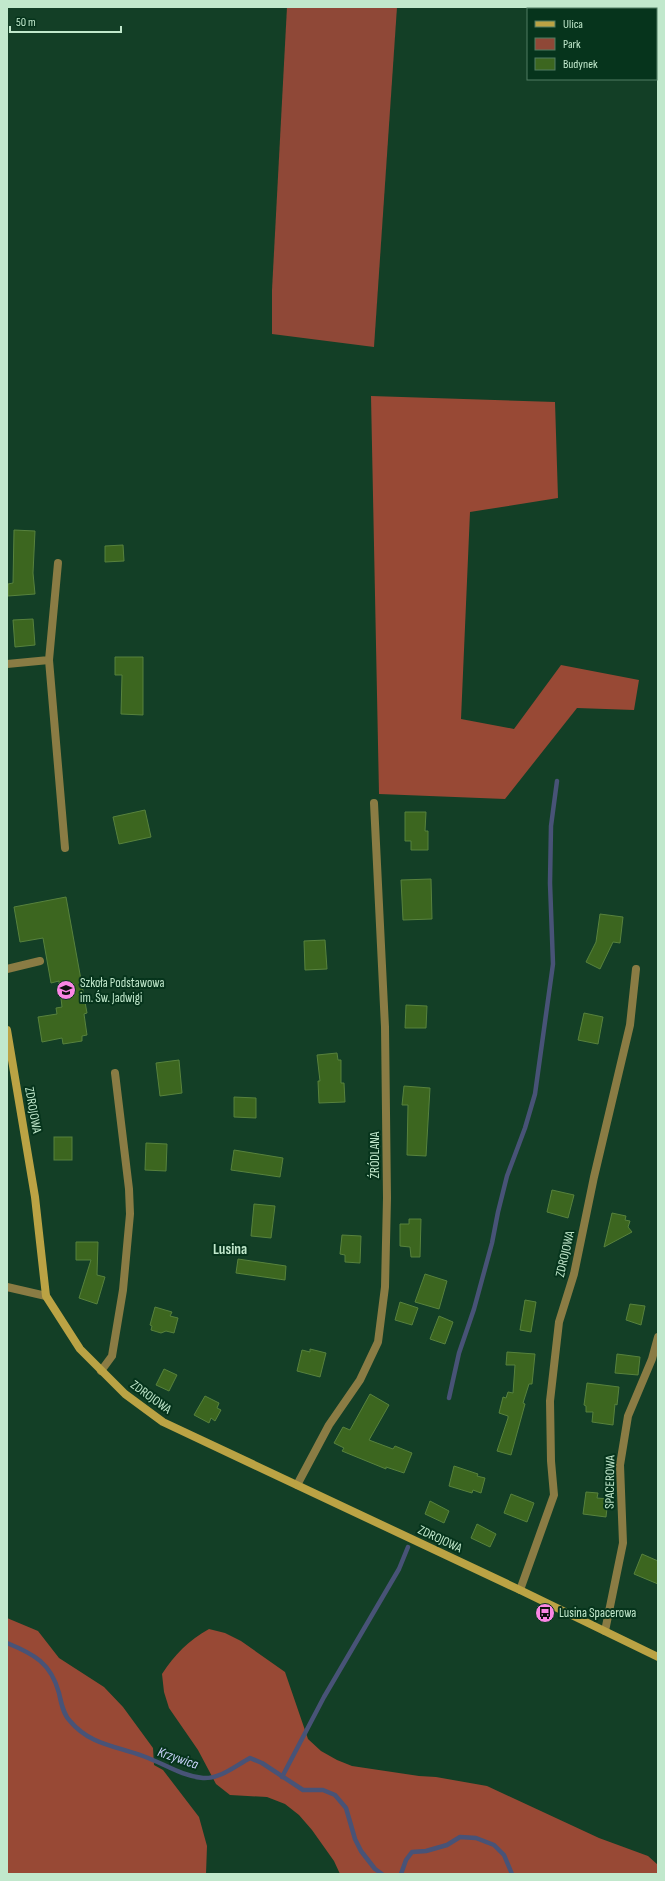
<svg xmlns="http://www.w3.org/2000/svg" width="665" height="1881" viewBox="0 0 665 1881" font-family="'Sofia Sans Condensed',sans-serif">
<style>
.green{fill:#8f4837}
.forest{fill:#984935}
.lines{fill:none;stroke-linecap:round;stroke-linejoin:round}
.stream{stroke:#485377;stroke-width:4.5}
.building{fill:#3c661f;stroke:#57823d}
.lane{stroke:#8a7c44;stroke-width:8}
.street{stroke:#8a7c44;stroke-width:8}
.secondary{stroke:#bba344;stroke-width:8}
.labels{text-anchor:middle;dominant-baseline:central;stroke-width:4;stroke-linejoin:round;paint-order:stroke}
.poi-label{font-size:13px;fill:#c1e8cc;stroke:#06341c;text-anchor:start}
.street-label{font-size:13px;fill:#c1e8cc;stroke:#06341c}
.water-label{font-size:14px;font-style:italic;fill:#cad3fb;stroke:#06341c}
.quarter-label{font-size:15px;font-weight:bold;fill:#c1e8cc;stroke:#06341c}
</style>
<rect width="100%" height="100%" fill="#133f26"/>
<polygon class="green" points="287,7 397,7 374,347 272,334 272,290"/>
<g class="forest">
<polygon points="371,396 555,402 558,498 470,512 461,719 514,729 561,665 639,680 634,710 577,708 505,799 379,794"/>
<polygon points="7,1618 38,1631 59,1658 104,1687 123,1707 153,1748 154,1765 163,1770 199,1817 207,1846 206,1874 7,1874"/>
<path d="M209,1629L225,1633L241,1641L285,1672L308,1739L321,1751L337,1760L352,1766L419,1776L436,1777L487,1786L599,1838L648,1856L658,1865V1874H340L334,1861L312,1830L299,1815L285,1804L267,1797L230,1795L216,1784L198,1750L169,1708L164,1692L162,1674C175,1654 188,1641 209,1629Z"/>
</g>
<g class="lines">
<g class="stream">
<polyline points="449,1398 459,1353 474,1309 492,1243 498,1212 507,1176 525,1128 535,1094 553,964 550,883 551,826 557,781"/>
<path d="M7,1643C34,1654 51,1663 59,1693C61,1702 63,1714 70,1721C90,1745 116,1746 143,1756C163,1763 181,1776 203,1778C220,1779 235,1766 250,1758L262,1763L303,1790H323L335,1795L346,1808L355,1839L361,1851L375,1869L382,1874"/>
<polyline points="282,1777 324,1697 399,1569 408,1547"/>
<polyline points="401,1874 406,1860 412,1852 426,1851 447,1845 460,1837 476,1838 494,1845 504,1855 512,1874"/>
</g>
</g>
<g class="building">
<polygon points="14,530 35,531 33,573 35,594 8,596 8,584 13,583"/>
<polygon points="123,545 124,561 105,562 105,546"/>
<polygon points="33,619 35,645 15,647 13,620"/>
<polygon points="115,657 143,657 143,715 121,714 122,675 115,675"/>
<polygon points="145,810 151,837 119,844 113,817"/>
<polygon points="405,812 426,812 425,831 428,831 428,850 411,850 411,841 405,841"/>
<polygon points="431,879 432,919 403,920 401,880"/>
<polygon points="66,897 87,1013 84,1014 87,1035 82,1036 82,1041 63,1044 62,1038 42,1042 38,1017 57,1014 56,1008 62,1007 59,981 51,983 43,938 20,942 14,907"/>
<polygon points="600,914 623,917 620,943 613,942 600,969 586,962 596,942"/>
<polygon points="325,940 327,969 305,970 304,941"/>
<polygon points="406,1005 427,1006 426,1028 405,1028"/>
<polygon points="584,1013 603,1017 598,1044 578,1040"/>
<polygon points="337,1053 338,1060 341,1060 341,1083 344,1083 345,1102 319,1103 318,1081 320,1081 317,1055"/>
<polygon points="179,1060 182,1093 160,1096 156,1063"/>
<polygon points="404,1086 430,1088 426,1156 407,1155 408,1105 402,1105"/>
<polygon points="234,1097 256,1098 256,1118 234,1117"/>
<rect x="54" y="1137" width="18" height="23"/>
<polygon points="146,1143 167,1144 166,1171 145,1170"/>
<polygon points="234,1150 283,1158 280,1177 231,1170"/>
<polygon points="552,1190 574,1195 568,1218 547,1212"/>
<polygon points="254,1204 275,1206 271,1238 251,1236"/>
<polygon points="612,1213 626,1216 625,1220 630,1221 628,1227 632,1232 604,1247"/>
<polygon points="409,1219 421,1219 420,1257 411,1257 410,1247 400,1246 400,1224 409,1224"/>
<polygon points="342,1235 361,1236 360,1263 345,1262 345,1255 340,1254"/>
<polygon points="76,1242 98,1242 97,1275 105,1277 97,1304 79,1298 91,1260 76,1260"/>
<polygon points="238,1259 286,1266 285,1280 236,1273"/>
<polygon points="425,1274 447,1281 439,1309 415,1302"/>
<polygon points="525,1300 536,1302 531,1332 520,1330"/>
<polygon points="400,1302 418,1308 412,1325 395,1320"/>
<polygon points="630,1304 645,1306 641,1325 626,1320"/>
<polygon points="155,1307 172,1312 170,1316 178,1318 174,1333 166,1331 161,1333 151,1330 152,1326 150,1325"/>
<polygon points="439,1316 453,1322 445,1344 430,1339"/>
<polygon points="310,1349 326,1353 320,1377 297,1371 302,1350 310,1352"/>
<polygon points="507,1352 535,1354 532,1384 529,1384 523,1403 525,1404 511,1455 497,1451 508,1418 508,1416 499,1413 503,1397 506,1398 508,1392 513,1393 515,1365 506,1365"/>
<polygon points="617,1354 640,1357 638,1375 615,1373"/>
<polygon points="164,1369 177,1375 169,1391 156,1385"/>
<polygon points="587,1383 619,1387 617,1405 615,1404 613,1425 592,1422 593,1412 586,1412 586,1406 584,1405"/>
<polygon points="370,1394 389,1405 369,1440 393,1449 395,1446 412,1453 404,1473 386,1467 386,1469 342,1451 344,1448 334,1443 343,1427 350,1430"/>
<polygon points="205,1396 219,1403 217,1408 221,1410 215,1421 211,1418 209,1423 194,1415"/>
<polygon points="454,1466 478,1474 477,1476 485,1478 481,1493 473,1490 472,1493 449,1486"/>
<polygon points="586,1492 598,1493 597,1498 608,1499 606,1517 583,1514"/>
<polygon points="511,1494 534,1503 527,1522 504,1513"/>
<polygon points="430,1501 449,1511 444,1523 425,1514"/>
<polygon points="477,1524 496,1534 490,1547 471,1538"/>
<polygon points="642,1554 658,1561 658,1584 634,1574"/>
</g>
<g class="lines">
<g class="lane">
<polyline points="49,660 65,848"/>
<polyline points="7,664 49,660 58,563"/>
<polyline points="7,969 40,961"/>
</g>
<g class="street">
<polyline points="7,1287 46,1296"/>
<polyline points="101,1371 112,1356 123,1290 130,1214 129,1189 115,1073"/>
<polyline points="297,1485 329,1425 360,1380 378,1342 385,1287 387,1198 385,1027 374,803"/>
<polyline points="520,1590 554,1495 551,1461 550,1401 559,1322 574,1274 594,1177 630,1025 636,969"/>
<polyline points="605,1631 623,1543 620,1465 628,1416 652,1359 658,1337"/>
</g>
<polyline class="secondary" points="7,1030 35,1197 46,1296 80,1349 125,1394 163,1422 520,1590 658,1657"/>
</g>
<defs>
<symbol id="school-disc" viewBox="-11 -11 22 22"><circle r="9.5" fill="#fb86e5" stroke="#06341c"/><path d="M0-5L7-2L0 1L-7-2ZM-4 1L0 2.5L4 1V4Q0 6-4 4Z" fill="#111"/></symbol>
<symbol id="bus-disc" viewBox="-11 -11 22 22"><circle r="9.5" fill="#fb86e5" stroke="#06341c"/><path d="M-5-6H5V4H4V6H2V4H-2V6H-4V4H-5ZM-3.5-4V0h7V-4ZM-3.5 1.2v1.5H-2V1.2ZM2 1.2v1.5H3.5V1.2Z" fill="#111"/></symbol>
</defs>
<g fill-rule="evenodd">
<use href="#school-disc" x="55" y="979" width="22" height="22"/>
<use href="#bus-disc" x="534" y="1602" width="22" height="22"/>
</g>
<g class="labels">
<g class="poi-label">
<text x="80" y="983">Szkoła Podstawowa<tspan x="80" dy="15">im. Św. Jadwigi</tspan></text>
<text x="559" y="1613">Lusina Spacerowa</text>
</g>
<g class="street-label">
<text transform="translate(33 1110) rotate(80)">ZDROJOWA</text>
<text transform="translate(375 1155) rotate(-90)">ŹRÓDLANA</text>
<text transform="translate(565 1254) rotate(-77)">ZDROJOWA</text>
<text transform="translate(151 1397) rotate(36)">ZDROJOWA</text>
<text transform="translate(610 1482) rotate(-89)">SPACEROWA</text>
<text transform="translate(440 1539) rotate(25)">ZDROJOWA</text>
</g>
<g class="water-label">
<text transform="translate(178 1758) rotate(19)">Krzywica</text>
</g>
<g class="quarter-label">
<text x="230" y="1249">Lusina</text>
</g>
</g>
<rect width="665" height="1881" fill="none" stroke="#c1e8cc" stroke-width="16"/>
<rect x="527" y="8" width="130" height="72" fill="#06341c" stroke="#517c62"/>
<rect x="535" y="21" width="20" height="6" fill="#bba344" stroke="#517c62"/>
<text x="563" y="28" font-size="12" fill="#c1e8cc">Ulica</text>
<rect x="535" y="38" width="20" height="12" fill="#8f4837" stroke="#517c62"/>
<text x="563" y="48" font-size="12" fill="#c1e8cc">Park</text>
<rect x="535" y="58" width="20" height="12" fill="#3c661f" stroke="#517c62"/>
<text x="563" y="68" font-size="12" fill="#c1e8cc">Budynek</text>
<path d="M10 26v6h111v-6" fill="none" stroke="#c1e8cc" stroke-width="2"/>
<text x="16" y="26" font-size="12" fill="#c1e8cc" stroke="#06341c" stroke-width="3" paint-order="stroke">50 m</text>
</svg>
